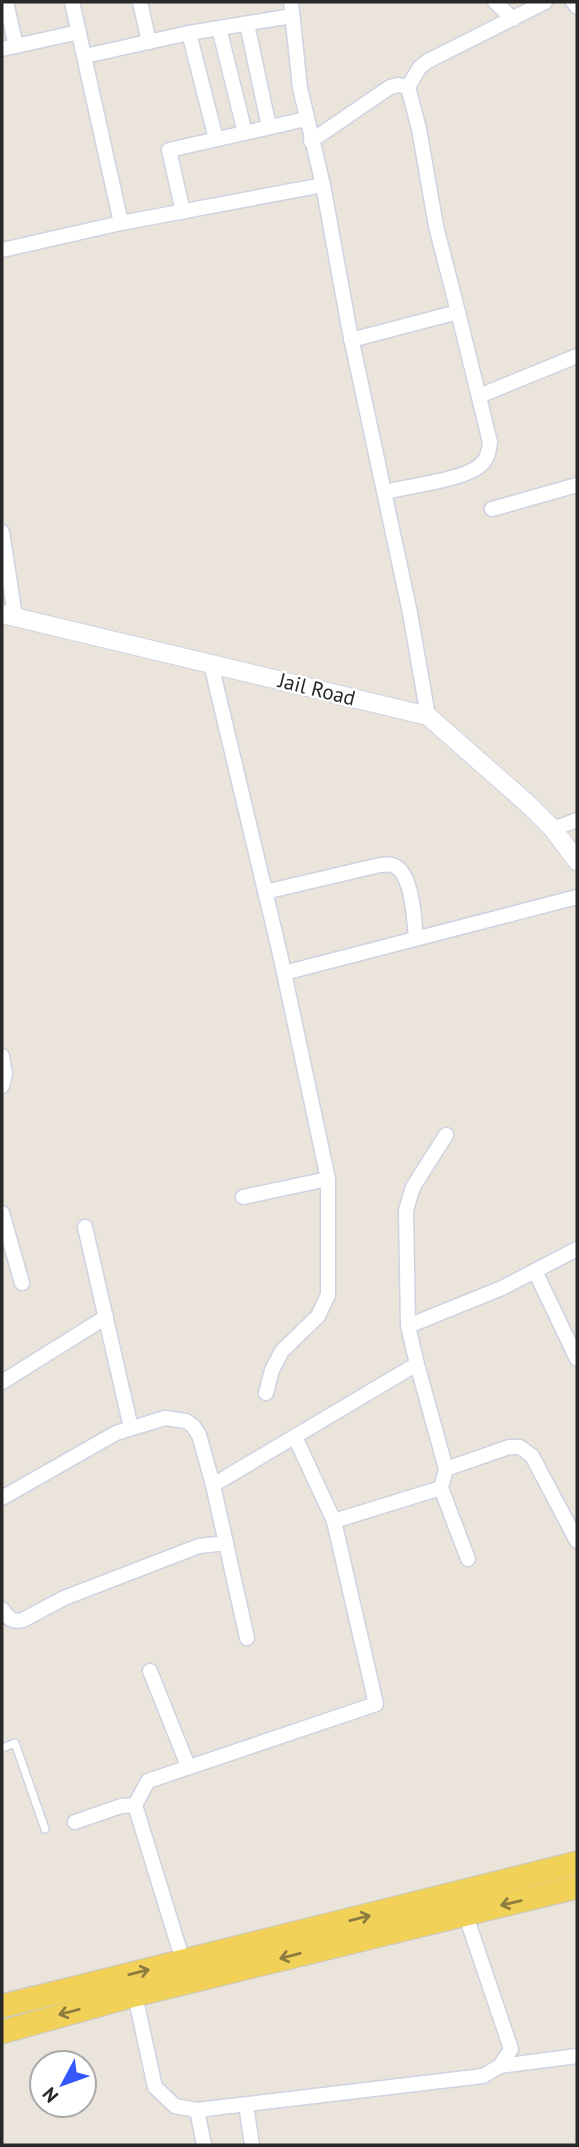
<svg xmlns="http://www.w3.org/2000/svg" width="579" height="2147" viewBox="0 0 579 2147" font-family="'PT Sans',sans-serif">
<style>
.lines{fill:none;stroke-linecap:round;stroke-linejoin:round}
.service-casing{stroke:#cfd2e2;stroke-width:10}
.minor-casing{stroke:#cfd2e2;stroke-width:17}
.tertiary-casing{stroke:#cfd2e2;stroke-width:20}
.primary-casing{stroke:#c7c7c7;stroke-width:25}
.service{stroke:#fff;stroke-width:7}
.minor{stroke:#fff;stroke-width:14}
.tertiary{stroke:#fff;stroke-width:18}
.primary{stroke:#f2d158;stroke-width:23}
.oneway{stroke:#8d7c40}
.labels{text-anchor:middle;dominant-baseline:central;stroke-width:5;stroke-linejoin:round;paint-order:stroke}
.street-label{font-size:21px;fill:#282828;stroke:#fff}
</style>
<rect width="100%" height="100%" fill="#ebe4da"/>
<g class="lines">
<defs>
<polyline id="service" points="2,1748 15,1743 45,1829"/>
<g id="minor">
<polyline points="6,2 16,46"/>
<polyline points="72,2 121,223"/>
<polyline points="140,2 149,42"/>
<polyline points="291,2 300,88 323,185 349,328 410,613 428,716"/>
<polyline points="495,2 513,19"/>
<polyline points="573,2 577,7"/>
<polyline points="247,24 269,127"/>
<polyline points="219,28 245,133"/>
<polyline points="189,33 216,139"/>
<polyline points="2,49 79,32"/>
<polyline points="85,56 189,33 292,16"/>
<polyline points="408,87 420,67 428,61 545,2"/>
<polyline points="311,141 390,87 398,85 408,87 419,129 436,226 458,312 351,340"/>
<polyline points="183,212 169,150 306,119"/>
<polyline points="2,250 121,223 323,185"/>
<polyline points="479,396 577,356"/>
<path d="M385,492C408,486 461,480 478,467C487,461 489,452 490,442L458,312"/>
<polyline points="492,509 577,485"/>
<polyline points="2,532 15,616"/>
<polyline points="211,664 280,954 328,1179 243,1197"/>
<polyline points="553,829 577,820"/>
<path d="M265,892L380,865C384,865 388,864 392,865C413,871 414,920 416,938"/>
<polyline points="284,973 577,897"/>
<polyline points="2,1056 5,1074 2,1086"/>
<polyline points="2,1213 22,1283"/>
<polyline points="85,1227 131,1428"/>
<polyline points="535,1271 577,1359"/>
<polyline points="408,1326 406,1210 413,1187 446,1135"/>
<polyline points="2,1382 106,1317"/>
<polyline points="266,1393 272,1370 282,1351 318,1316 328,1295 328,1179"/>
<polyline points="446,1469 509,1447 520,1447 532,1456 577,1541"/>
<polyline points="213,1485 417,1364 408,1326 502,1288 577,1249"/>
<polyline points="441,1488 468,1559"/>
<polyline points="2,1498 116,1433 165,1418 186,1421 193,1426 199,1435 213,1485 247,1638"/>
<polyline points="334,1521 441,1488 446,1469 417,1364"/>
<path d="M2,1609C8,1618 12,1623 23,1620L64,1598L199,1546L226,1543"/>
<polyline points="150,1671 188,1766"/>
<polyline points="135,1805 148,1781 376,1704 334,1521 295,1437"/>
<polyline points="75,1822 121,1806 135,1805 183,1961"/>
<polyline points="135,1995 155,2087 175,2106 197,2110 483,2076 500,2066 511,2049 465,1913"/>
<polyline points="500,2066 577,2056"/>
<polyline points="246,2105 252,2145"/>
<polyline points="197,2110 204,2145"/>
</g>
<polyline id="tertiary" points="2,614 428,716 530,806 553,829 577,861"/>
<g id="primary">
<polyline points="2,2006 577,1863"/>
<polyline points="2,2032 135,1995 577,1887"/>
</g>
</defs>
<use href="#service" class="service-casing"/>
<use href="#minor" class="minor-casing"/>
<use href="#tertiary" class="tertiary-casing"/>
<use href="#primary" class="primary-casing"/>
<use href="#service" class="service"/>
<use href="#minor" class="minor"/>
<use href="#tertiary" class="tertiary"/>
<use href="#primary" class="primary"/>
</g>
<defs><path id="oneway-shaft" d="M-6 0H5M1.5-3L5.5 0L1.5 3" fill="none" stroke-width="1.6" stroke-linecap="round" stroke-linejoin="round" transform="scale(1.75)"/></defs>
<g class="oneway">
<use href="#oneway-shaft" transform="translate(511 1903) rotate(167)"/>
<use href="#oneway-shaft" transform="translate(360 1918) rotate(-14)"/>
<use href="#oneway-shaft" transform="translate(290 1956) rotate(166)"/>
<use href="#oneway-shaft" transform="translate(139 1972) rotate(-14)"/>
<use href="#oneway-shaft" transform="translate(69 2012) rotate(165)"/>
</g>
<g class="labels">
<g class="street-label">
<text transform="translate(317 689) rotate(14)">Jail Road</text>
</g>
</g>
<rect width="579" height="2147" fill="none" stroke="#282828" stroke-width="7"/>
<g transform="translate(63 2084) rotate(229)"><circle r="33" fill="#ffffff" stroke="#a9a9a9" stroke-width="2"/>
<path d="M0-5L12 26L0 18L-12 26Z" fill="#3657fc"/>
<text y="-10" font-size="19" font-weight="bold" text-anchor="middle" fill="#282828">N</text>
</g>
</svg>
